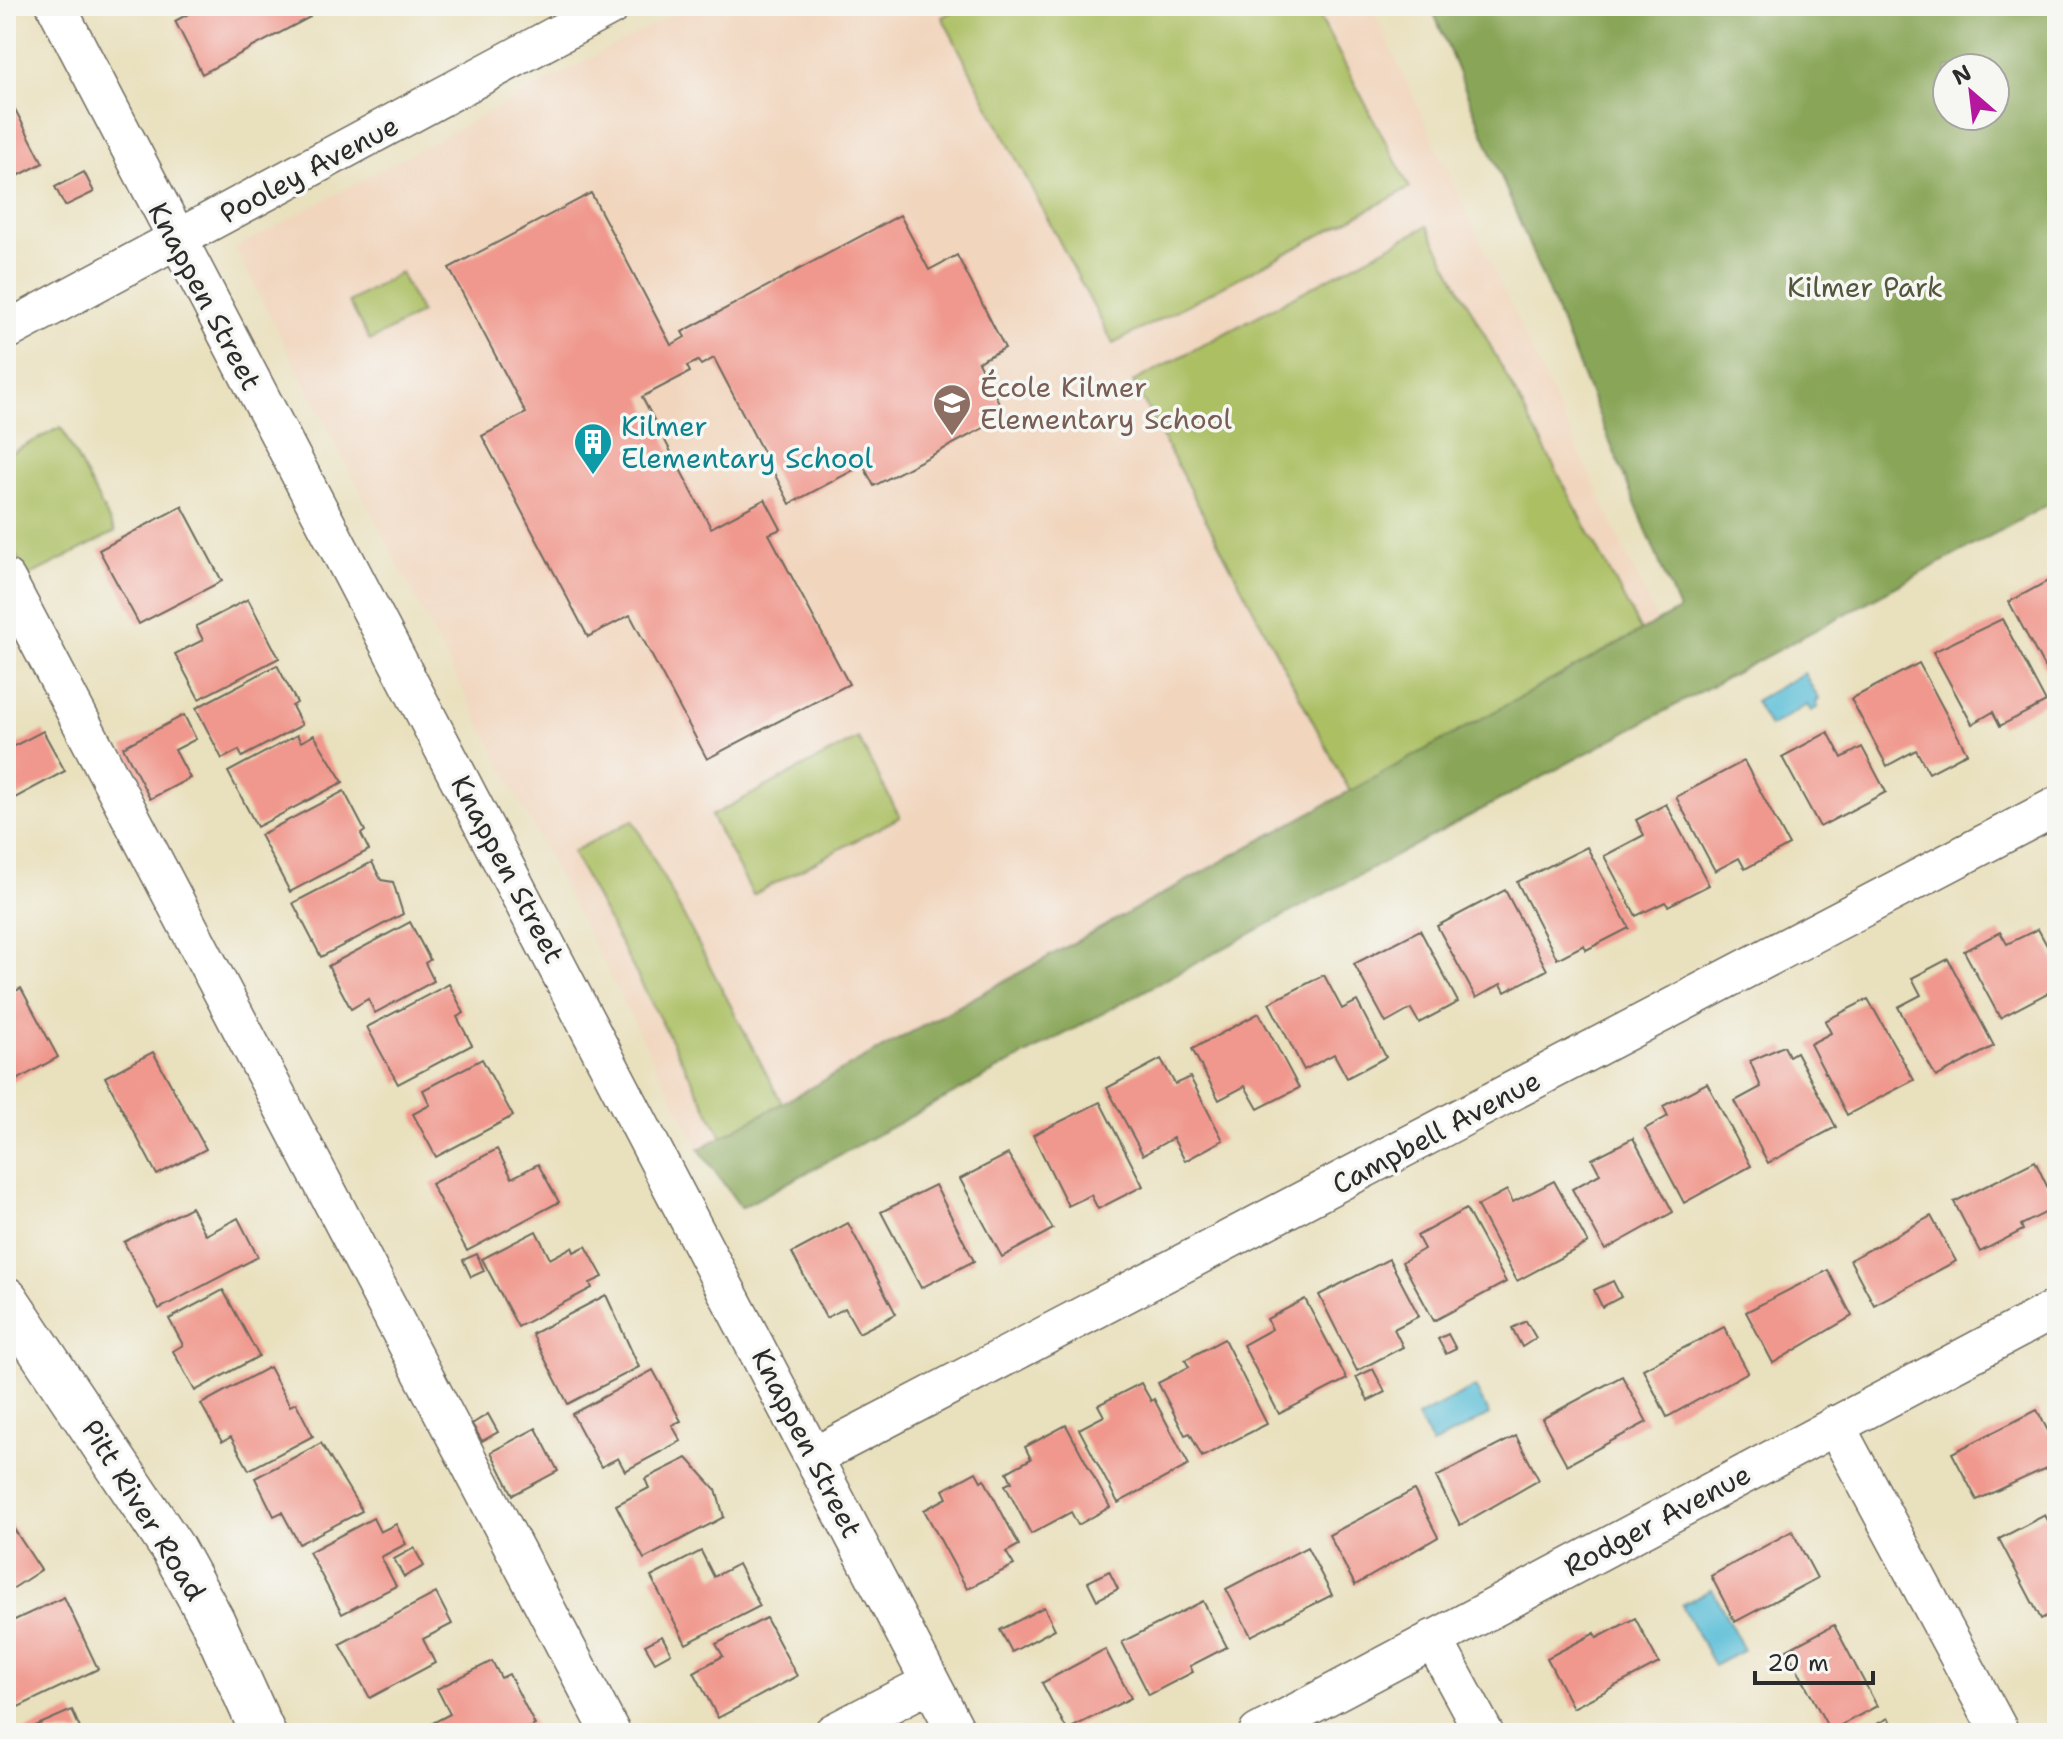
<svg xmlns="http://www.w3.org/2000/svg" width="2063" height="1739" viewBox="0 0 2063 1739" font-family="'Shantell Sans',sans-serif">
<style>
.built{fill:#f1d5bd}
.green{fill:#acbf63;stroke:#6c7547;stroke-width:2}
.forest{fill:#89a659;stroke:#5a6842;stroke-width:2;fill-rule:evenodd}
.water{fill:#59bdd7;stroke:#427481;stroke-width:2}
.building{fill:#f0988d}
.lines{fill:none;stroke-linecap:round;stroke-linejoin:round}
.minor-casing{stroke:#6e6a5e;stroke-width:41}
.major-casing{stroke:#6e6a5e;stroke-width:47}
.minor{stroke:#fff;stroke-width:38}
.major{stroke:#fff;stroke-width:44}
.labels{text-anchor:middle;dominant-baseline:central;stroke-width:7;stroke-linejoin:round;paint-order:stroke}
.street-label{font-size:28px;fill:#2b2b2b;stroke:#f6f6f2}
.park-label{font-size:28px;fill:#52573c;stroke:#f6f6f2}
.education-label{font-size:28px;fill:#785e54;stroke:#f6f6f2;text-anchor:start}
.culture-label{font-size:28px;fill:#0d838f;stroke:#f6f6f2;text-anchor:start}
</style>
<rect width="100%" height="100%" fill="#f6f6f2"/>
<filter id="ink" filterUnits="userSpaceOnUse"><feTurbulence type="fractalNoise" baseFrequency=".0125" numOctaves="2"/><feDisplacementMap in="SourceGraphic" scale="16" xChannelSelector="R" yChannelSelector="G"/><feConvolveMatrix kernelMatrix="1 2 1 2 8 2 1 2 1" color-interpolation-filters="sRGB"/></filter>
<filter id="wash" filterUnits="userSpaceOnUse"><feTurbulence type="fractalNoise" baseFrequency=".006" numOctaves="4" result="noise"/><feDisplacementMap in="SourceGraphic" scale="32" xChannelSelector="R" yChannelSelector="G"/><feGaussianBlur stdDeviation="1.8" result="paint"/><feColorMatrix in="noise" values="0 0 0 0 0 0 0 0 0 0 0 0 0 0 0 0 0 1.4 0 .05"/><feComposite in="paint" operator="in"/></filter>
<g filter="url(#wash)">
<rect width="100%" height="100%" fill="#e9e0bd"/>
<polygon class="built" points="688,6 1371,6 1660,626 699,1149 235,248"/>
<g class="green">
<polygon points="963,6 1314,6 1410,188 1113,344 942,17"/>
<polygon points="1427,226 1659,665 1365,820 1133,382"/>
<polygon points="400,273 421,313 370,341 349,302"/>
<polygon points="61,427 115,532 27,577 6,535 6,455"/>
<polygon points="858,738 900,817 753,895 711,816"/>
<polygon points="633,820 793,1124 732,1156 572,852"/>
</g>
<path class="forest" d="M1431,6H2057V500L741,1208L699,1149L1679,610ZM1947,68H1995V116H1947Z"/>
<g class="water">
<polygon points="1804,673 1819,699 1816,702 1818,707 1811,711 1807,705 1769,727 1755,701"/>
<polygon points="1475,1387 1489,1415 1432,1445 1417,1417"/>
<polygon points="1712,1589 1744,1650 1714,1666 1682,1605"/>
</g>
<g id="blocks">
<g class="building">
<polygon points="203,6 304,6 310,17 202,74 175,21"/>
<polygon points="6,92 43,163 6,182"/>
<polygon points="84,172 94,192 65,206 55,187"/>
<polygon points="591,193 671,345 685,337 682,332 900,215 929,270 957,255 1005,348 978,362 1006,416 874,486 863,465 790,504 714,358 701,365 698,361 687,366 690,372 642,397 711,528 765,499 781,529 769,534 849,684 707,759 630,615 588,637 482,436 526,413 449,268"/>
<polygon points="182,506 222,581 139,624 99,550"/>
<polygon points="2057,576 2057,691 2009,602"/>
<polygon points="248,599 279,658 199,699 175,654 203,640 196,626"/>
<polygon points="2002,619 2046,702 2000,726 1993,712 1972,724 1933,652"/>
<polygon points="1919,663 1967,753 1929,773 1916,750 1887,766 1851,699"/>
<polygon points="277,665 297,703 292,706 302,725 242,757 239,750 222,759 196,708"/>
<polygon points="184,715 196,739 175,750 190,778 150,799 123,747"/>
<polygon points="43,731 65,771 15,798 6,781 6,750"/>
<polygon points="1828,732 1842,758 1862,747 1886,792 1820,827 1782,757"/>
<polygon points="297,735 301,742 314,735 343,782 257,827 228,772"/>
<polygon points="1744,761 1789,845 1745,869 1739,858 1715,871 1676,797"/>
<polygon points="344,791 365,831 361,834 369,850 290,892 260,835"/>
<polygon points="1666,804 1709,885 1668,906 1665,902 1636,916 1604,856 1644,835 1636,820"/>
<polygon points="1587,847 1629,928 1586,950 1584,945 1557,959 1517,882"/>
<polygon points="372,862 381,880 393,882 403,914 321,957 293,903"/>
<polygon points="1505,890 1547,970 1505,992 1501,984 1476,998 1437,926"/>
<polygon points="410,922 430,960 425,963 434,981 375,1013 368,999 351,1009 328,966"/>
<polygon points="2038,929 2057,964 2057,988 2000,1018 1964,951 2000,932 2007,944"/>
<polygon points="1420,930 1458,1002 1419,1023 1411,1009 1386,1023 1354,964"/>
<polygon points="1948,959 1994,1046 1936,1077 1898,1007 1921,995 1912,978"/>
<polygon points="1324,975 1342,1009 1357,1001 1386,1057 1347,1078 1334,1054 1304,1070 1269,1003"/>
<polygon points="449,984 464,1013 457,1017 472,1045 398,1084 367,1027"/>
<polygon points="21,988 58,1057 6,1086 6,996"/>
<polygon points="1868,999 1914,1080 1847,1115 1810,1044 1831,1033 1825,1021"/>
<polygon points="1259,1013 1299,1088 1258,1109 1245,1086 1219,1100 1192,1049"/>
<polygon points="1784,1046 1789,1056 1796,1052 1836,1127 1768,1163 1735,1101 1761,1087 1750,1061"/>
<polygon points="153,1052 206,1149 157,1175 105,1077"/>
<polygon points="482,1059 513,1116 436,1157 413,1114 430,1105 423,1090"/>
<polygon points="1161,1059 1175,1084 1190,1077 1223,1140 1185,1161 1173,1138 1143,1155 1107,1088"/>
<polygon points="1707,1083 1751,1166 1684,1203 1645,1129 1668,1116 1663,1106"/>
<polygon points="1100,1102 1143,1186 1098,1209 1091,1195 1068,1206 1033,1135"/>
<polygon points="1633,1138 1673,1212 1605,1250 1572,1189 1600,1174 1592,1159"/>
<polygon points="497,1149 512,1178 538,1164 559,1202 467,1251 431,1184"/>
<polygon points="1008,1154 1053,1229 1002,1257 960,1179"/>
<polygon points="2035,1161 2057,1207 2021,1225 2023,1230 1980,1252 1954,1202"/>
<polygon points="1554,1181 1588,1243 1517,1281 1477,1206 1507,1190 1513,1202"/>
<polygon points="935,1185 974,1261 921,1288 881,1212"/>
<polygon points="191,1207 206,1235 238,1218 258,1257 159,1309 124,1242"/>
<polygon points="1466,1209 1506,1282 1434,1321 1402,1262 1424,1249 1417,1236"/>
<polygon points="1931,1216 1956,1261 1874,1305 1850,1260"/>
<polygon points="848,1223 896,1314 859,1333 845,1308 826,1318 792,1253"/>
<polygon points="536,1231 550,1259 572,1247 574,1252 586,1246 603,1277 590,1283 592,1288 518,1327 482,1259"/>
<polygon points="477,1254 484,1271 471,1277 463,1260"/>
<polygon points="1389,1259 1419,1316 1394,1329 1403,1347 1357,1371 1319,1295"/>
<polygon points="1828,1270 1852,1316 1773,1363 1746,1312"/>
<polygon points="1613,1281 1621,1297 1602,1307 1594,1290"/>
<polygon points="223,1290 259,1356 195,1391 173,1351 183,1345 169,1319"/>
<polygon points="606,1295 639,1367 568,1404 532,1334"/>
<polygon points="1305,1299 1347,1379 1279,1414 1243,1345 1272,1329 1267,1319"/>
<polygon points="1526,1321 1536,1338 1522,1347 1512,1328"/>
<polygon points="1724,1327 1748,1372 1667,1417 1643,1369"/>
<polygon points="1448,1334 1456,1349 1446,1354 1438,1339"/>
<polygon points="1224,1339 1267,1424 1202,1457 1190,1433 1185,1435 1158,1383 1189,1367 1185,1360"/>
<polygon points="269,1367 290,1406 296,1403 313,1436 249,1470 231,1437 222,1442 201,1404"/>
<polygon points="1373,1369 1385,1392 1368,1401 1356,1377"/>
<polygon points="653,1370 681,1421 672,1425 681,1441 625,1471 618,1458 601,1467 572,1414"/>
<polygon points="1622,1376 1647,1422 1567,1465 1542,1419"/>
<polygon points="1141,1383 1151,1401 1154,1399 1189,1465 1118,1503 1079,1429 1104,1416 1098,1405"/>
<polygon points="2037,1410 2057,1448 2057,1463 1977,1500 1952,1453"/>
<polygon points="488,1414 498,1432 482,1441 472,1424"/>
<polygon points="1066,1425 1110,1507 1078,1525 1071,1512 1031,1534 1005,1485 1012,1482 1007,1472 1031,1459 1025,1447"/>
<polygon points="536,1428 558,1471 513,1495 491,1452"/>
<polygon points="1516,1436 1539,1480 1460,1525 1436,1477"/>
<polygon points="321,1443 362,1511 299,1544 282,1512 274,1516 255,1478"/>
<polygon points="687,1458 716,1490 724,1517 644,1559 616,1505 649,1488 645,1479"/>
<polygon points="976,1472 981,1481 984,1479 1019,1545 1006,1552 1014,1565 967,1589 924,1510 947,1498 943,1490"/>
<polygon points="1414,1490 1438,1537 1355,1585 1329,1535"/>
<polygon points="2045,1515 2057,1537 2057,1611 2041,1619 1999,1539"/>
<polygon points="6,1517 41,1570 6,1593"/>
<polygon points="373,1518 380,1532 396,1524 406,1544 381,1557 396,1586 342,1614 309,1552"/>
<polygon points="1792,1531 1817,1578 1735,1622 1711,1576"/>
<polygon points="1307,1547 1332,1595 1251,1636 1226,1589"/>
<polygon points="414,1548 424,1566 404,1577 394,1559"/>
<polygon points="701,1551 714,1577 738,1564 760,1606 686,1644 651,1577"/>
<polygon points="1109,1571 1118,1589 1097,1600 1088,1582"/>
<polygon points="436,1593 452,1624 423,1639 435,1663 370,1698 340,1644"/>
<polygon points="64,1597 98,1669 12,1710 6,1696 6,1624"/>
<polygon points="1203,1601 1227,1647 1190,1666 1193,1672 1149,1695 1122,1642"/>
<polygon points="1044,1607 1055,1629 1012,1652 1000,1630"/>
<polygon points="766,1618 797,1676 718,1718 694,1672 723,1656 716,1644"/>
<polygon points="1635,1618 1659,1663 1573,1708 1547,1658 1595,1633 1597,1638"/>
<polygon points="1834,1625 1877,1706 1830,1731 1787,1650"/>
<polygon points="662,1636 671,1653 655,1662 645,1645"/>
<polygon points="1105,1649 1131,1698 1067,1730 1042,1683"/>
<polygon points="492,1661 501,1678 509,1674 535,1725 519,1733 431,1733 427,1726 450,1714 437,1689"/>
<polygon points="72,1710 82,1733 19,1733"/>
<polygon points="1888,1718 1896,1733 1860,1733"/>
</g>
</g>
</g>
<g filter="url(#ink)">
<use href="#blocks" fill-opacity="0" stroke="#6e6a5e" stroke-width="2"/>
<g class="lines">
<defs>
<g id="minor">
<polyline points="56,6 957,1733"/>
<polyline points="6,331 611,6"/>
<polyline points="6,579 611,1733"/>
<polyline points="1835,1425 2000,1733"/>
<polyline points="815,1456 2057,806"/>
<polyline points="1433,1639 1484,1733"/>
<polyline points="833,1733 930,1683"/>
<polyline points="1258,1733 2057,1308"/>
</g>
<polyline id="major" points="6,1299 173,1549 212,1620 263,1733"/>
</defs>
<use href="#minor" class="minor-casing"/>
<use href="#major" class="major-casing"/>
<use href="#minor" class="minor"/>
<use href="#major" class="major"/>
</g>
</g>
<defs>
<symbol id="school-pin" viewBox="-11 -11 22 30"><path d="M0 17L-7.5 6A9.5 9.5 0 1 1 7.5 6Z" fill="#8d6e63" stroke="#f6f6f2"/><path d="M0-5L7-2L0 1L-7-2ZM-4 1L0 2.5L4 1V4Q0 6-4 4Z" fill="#fff"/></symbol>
<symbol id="building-pin" viewBox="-11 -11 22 30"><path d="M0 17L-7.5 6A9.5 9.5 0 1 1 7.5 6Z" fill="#0f9aa8" stroke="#f6f6f2"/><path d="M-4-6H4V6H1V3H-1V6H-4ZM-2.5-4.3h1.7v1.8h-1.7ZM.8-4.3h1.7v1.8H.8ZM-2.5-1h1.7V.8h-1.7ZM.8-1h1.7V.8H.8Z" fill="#fff"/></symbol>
</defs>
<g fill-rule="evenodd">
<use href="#school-pin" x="930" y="381" width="44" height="60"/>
<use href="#building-pin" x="571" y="420" width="44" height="60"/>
</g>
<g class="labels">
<g class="street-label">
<text transform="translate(309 169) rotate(-28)">Pooley Avenue</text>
<text transform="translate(205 296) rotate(62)">Knappen Street</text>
<text transform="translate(508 869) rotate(62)">Knappen Street</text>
<text transform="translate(1436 1132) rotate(-28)">Campbell Avenue</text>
<text transform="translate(807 1443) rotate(63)">Knappen Street</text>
<text transform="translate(144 1510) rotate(58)">Pitt River Road</text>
<text transform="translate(1657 1520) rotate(-28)">Rodger Avenue</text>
</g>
<g class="park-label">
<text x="1865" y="287">Kilmer Park</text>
</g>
<g class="education-label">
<text x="980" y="387">École Kilmer<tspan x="980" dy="32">Elementary School</tspan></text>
</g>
<g class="culture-label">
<text x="621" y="426">Kilmer<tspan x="621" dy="32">Elementary School</tspan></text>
</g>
</g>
<rect width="2063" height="1739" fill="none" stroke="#f6f6f2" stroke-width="32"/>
<g transform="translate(1971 92) rotate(332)"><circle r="38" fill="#f6f6f2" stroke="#a5a5a2" stroke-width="2"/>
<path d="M0-6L14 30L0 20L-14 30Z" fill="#b5179e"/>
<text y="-12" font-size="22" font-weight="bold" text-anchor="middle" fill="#2b2b2b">N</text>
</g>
<path d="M1755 1671v12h118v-12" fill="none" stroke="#2b2b2b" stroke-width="4"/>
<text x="1767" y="1671" font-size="24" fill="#2b2b2b" stroke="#f6f6f2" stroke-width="6" paint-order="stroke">20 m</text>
</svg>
